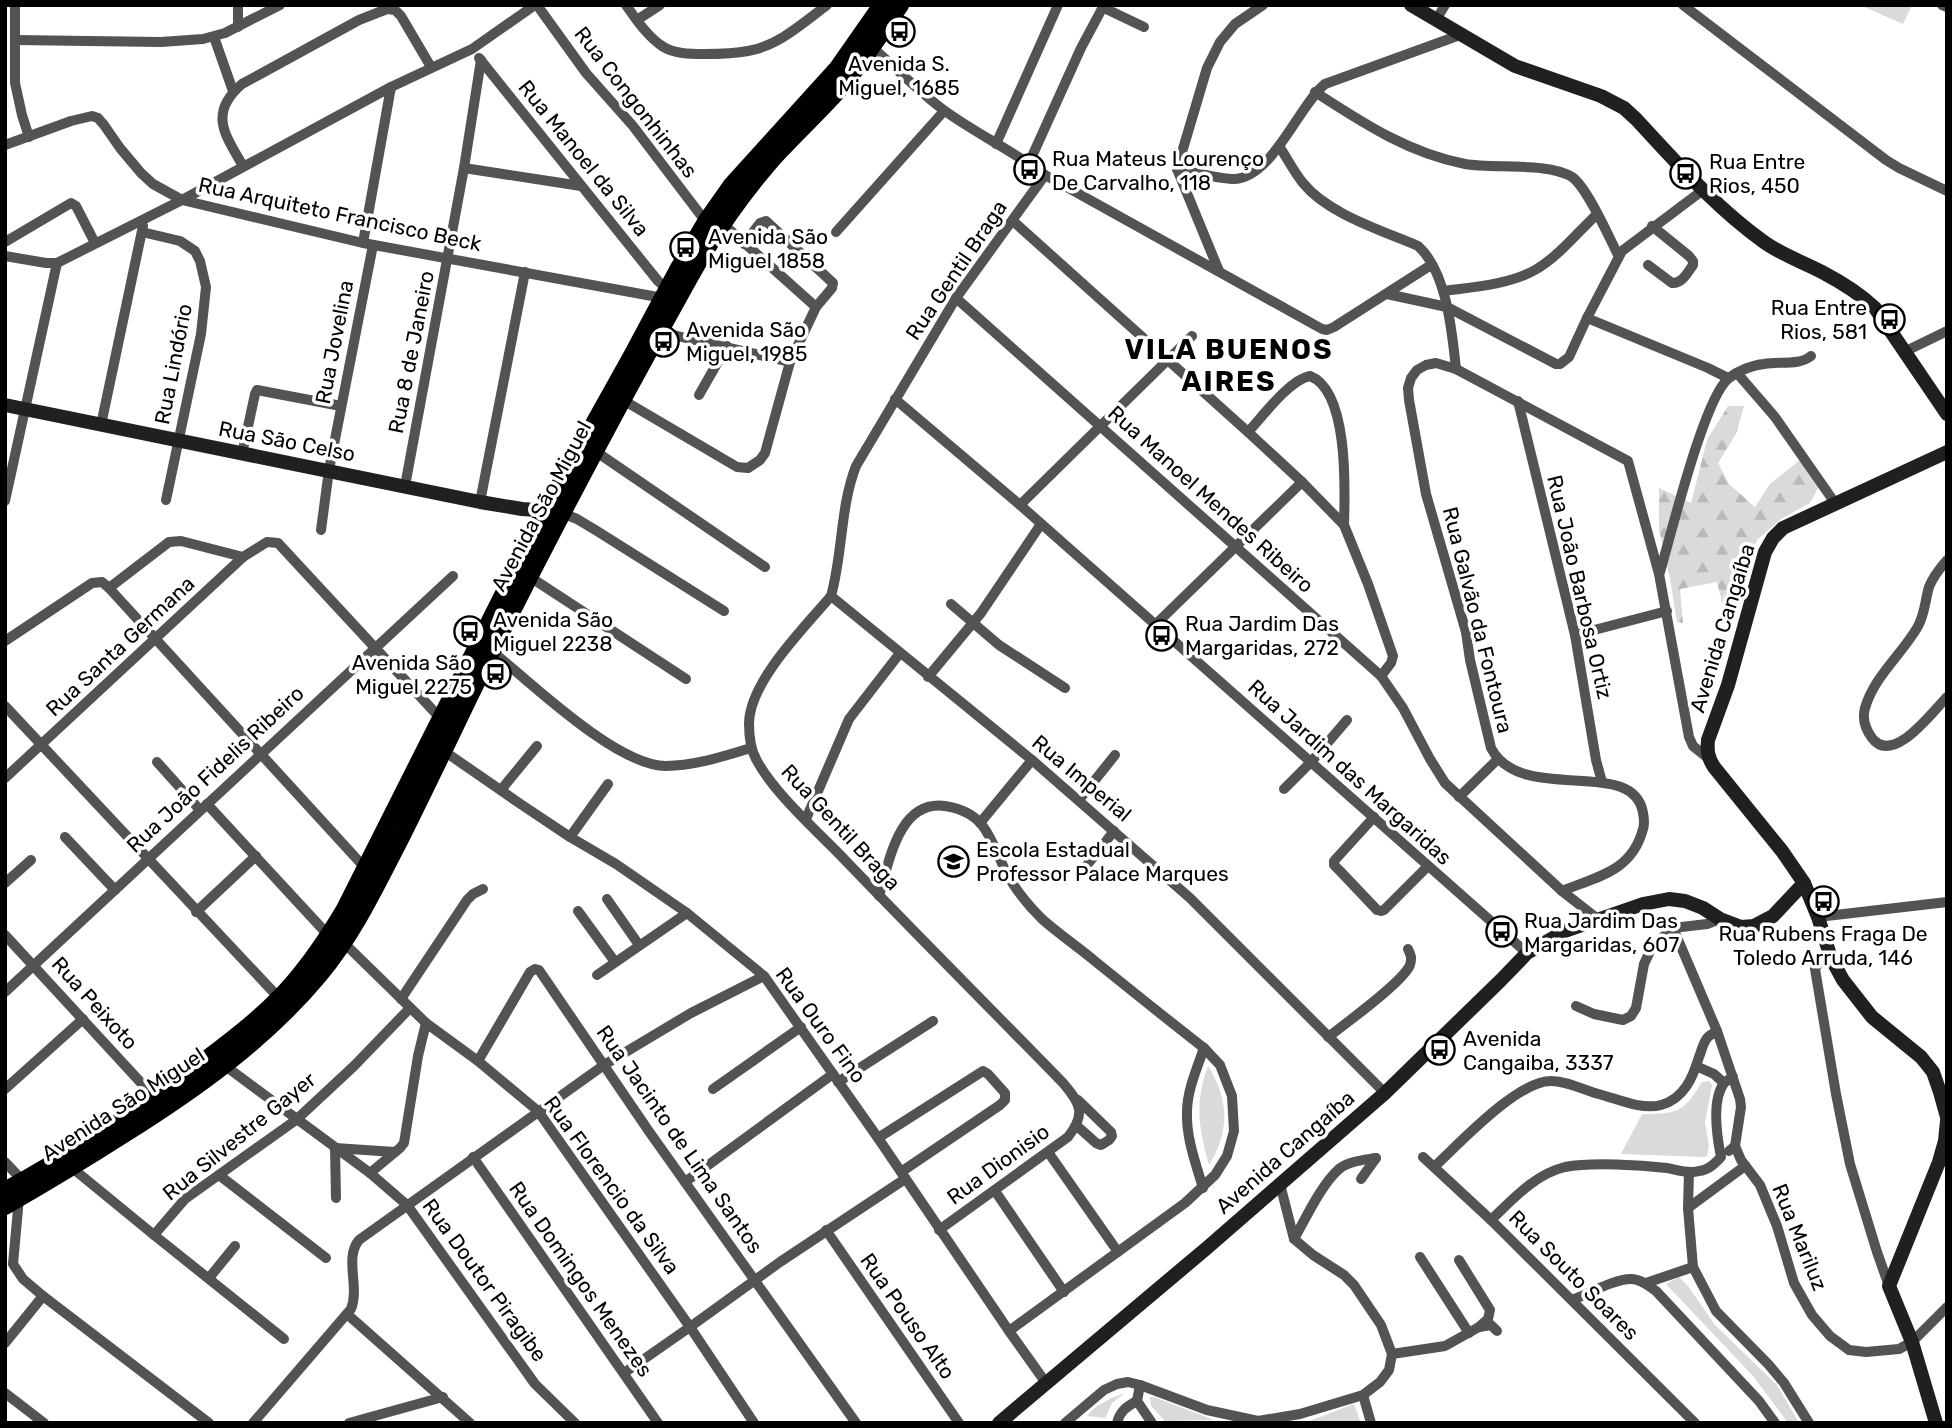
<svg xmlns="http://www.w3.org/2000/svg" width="1952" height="1428" viewBox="0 0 1952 1428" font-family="Rubik,sans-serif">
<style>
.forest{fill:url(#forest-firs)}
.green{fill:#dadada}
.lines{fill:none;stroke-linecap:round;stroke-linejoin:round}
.street{stroke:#535353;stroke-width:10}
.secondary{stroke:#202020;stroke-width:14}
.primary{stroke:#000;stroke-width:18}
.labels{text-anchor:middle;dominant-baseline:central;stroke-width:7;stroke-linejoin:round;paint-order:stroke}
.poi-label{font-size:21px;fill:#000;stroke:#fff;text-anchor:start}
.street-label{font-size:21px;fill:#000;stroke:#fff}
.district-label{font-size:28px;font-weight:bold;letter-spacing:2px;fill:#000;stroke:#fff}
</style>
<defs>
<pattern id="forest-firs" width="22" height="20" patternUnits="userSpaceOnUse" patternTransform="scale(1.75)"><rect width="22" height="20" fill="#dadada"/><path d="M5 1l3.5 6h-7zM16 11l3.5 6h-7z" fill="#b9b9b9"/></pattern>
</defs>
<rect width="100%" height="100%" fill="#fff"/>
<polygon class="forest" points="1728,406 1744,406 1736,434 1718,463 1729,484 1755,507 1770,484 1800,460 1818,488 1810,503 1781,519 1757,540 1744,576 1736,612 1722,602 1717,582 1680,589 1683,623 1677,622 1669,573 1659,530 1659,488 1691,503 1707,440"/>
<g class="green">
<polygon points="1860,5 1912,5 1903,24"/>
<path d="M1208,1066C1229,1100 1230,1131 1209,1165C1199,1129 1194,1103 1208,1066Z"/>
<path d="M1709,1081L1712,1085L1705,1123L1709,1145L1707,1156L1704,1157L1621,1154L1642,1114C1678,1114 1684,1112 1702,1082Z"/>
<polygon points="1679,1277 1688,1286 1715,1325 1777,1385 1799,1423 1788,1423 1754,1377 1666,1284"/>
<path d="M1125,1393L1112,1403L1105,1418L1087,1416C1096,1404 1111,1398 1125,1393Z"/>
<polygon points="1150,1397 1154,1397 1214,1420 1165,1421 1151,1406"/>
<polygon points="1354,1404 1361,1423 1304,1423"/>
</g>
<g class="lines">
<g class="street">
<polyline points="15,5 15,83 22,115 29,137"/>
<polyline points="537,5 586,73 633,126 706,222"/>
<path d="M626,5C636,19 647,36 662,46C674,54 690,54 704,54C719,54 733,54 748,51C778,46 803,23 827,5"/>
<polyline points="1683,5 1886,160 1899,168 1947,191"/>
<polyline points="1942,5 1947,7"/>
<polyline points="1102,7 1144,27"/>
<polyline points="637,20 660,5"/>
<polyline points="1436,20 1445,5"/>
<polyline points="238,27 238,5"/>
<polyline points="214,37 233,91"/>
<polyline points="15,40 161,42 203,39 225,33 280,5"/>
<path d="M872,47C896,68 919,92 945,111C977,134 1013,151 1045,175L1322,329L1327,330L1334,327L1431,265"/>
<polyline points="479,58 658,281 667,289"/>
<path d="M1315,92C1363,123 1408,153 1465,164C1494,169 1548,162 1572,177C1587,187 1609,237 1618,255"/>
<polyline points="996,144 1058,5"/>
<polyline points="5,145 71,121 92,116 98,118 104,125 120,148 141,173 153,184 182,200 363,243 663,298"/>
<path d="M1279,146C1287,158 1294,172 1303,183C1328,214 1381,230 1418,246C1447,272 1452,332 1456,369"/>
<polyline points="1029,163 1081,48 1104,5"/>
<path d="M243,166C225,135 208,113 242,84L359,20L387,9L395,10L401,16L431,67"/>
<polyline points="464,168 581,186"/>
<path d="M1177,169C1195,172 1214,178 1232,179C1271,181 1298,106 1325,84L1460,35"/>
<polyline points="1013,221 1248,432 1302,482 1344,525 1368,584 1393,656 1391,663 1381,676"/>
<polyline points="722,223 816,307"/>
<polyline points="142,232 180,241 195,251 200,261 206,287 201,334 166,500"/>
<polyline points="836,232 944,111"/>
<polyline points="5,242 71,203 76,206 95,243"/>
<polyline points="363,243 391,87"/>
<polyline points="5,256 46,263 57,263 182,200 391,87 472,49 535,5"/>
<path d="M1648,265L1672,283C1682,284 1688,272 1693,265V261L1689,256L1652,226"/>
<polyline points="1219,271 1177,169 1207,68 1220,42 1235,24 1263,5"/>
<path d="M1443,291C1473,287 1508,285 1535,270C1558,257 1577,233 1597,214"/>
<polyline points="1387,294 1447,307 1556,364 1560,364 1569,357 1587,318 1622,251 1703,190"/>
<polyline points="956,298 1381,676 1403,708 1430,759 1445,783 1562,891 1599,920"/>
<polyline points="1587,318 1708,368 1728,378"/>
<polyline points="660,332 790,362"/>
<polyline points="1906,351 1947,331"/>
<polyline points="1737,373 1775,417 1835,503"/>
<polyline points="699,395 727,346"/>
<polyline points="895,399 1020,505 1527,953"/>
<polyline points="623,400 737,467 748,468 760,460 765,453 790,362 816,307 832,288 833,283 766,221 760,223 744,244"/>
<polyline points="1518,401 1575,635 1596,760 1602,782"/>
<polyline points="101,425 143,226"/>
<path d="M1248,432C1263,416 1289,380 1310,376C1349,391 1345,490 1344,525"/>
<polyline points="595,451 765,567"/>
<polyline points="242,454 255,394 257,390 341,406"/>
<polyline points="405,486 464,168 481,60"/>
<polyline points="5,501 57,263"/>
<polyline points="480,502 525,272"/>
<polyline points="1020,505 1192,336"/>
<polyline points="562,513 577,519 597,531 724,611"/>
<polyline points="321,530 329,470 373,245"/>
<path d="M1947,560C1940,568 1933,577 1929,587C1925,600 1925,615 1917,628C1901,655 1874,677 1865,708C1862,719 1866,730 1872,738C1893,766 1932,712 1947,697"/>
<path d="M1660,572C1671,535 1704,397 1729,378C1738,371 1752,365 1764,364C1779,361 1799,366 1811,356"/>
<polyline points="530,577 686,679"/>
<polyline points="109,588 366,869"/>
<polyline points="831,596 1032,760 1190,898 1385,1093"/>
<polyline points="951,604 999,645 1065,688"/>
<polyline points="1155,625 1302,482"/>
<polyline points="1575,635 1667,611"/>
<polyline points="5,641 92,583 102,582 109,588 169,542 181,541 243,557"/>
<path d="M492,651C531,683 617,766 666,766C695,766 724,756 751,748"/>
<polyline points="928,677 981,613 1041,524"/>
<polyline points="5,706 279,998"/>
<polyline points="444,751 522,805 570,837 616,864 687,913 764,976 878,1138 1009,1331 1046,1383"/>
<polyline points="157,762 200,810"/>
<polyline points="5,778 243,557 267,542 278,543 441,719"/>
<polyline points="1284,789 1311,762 1347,720"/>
<polyline points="501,790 537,746"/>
<polyline points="1459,797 1498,759"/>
<polyline points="1079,800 1115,755"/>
<polyline points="207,804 329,936"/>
<polyline points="1374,817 1334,861 1334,865 1340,871 1377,910 1381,911 1384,910 1428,866"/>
<polyline points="806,819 849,719 900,653"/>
<polyline points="980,823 1032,760"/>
<polyline points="65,837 115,890"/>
<polyline points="570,837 608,784"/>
<polyline points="1080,874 1114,831"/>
<polyline points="5,883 31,860"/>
<path d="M1562,891C1599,876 1632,871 1643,829C1645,823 1644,818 1643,813C1634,755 1521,806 1491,748L1470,660L1466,632L1426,494L1409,400L1408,388L1411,378L1417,370L1426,365L1436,363L1456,369L1628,461L1659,574L1689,737L1693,746L1708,758"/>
<path d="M879,896C889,863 898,800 945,806C959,808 973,814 982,825C992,838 997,853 1004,868C1013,887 1027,904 1042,919C1059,934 1078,947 1096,962C1132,991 1168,1020 1204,1048L1220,1065L1232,1096L1234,1131L1227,1156L1215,1175L1185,1203L1009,1331"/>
<polyline points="607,899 639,945"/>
<polyline points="578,911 615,962"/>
<polyline points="196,912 256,856"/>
<polyline points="1818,917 1947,902"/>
<polyline points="1673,928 1717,1031 1740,1099 1741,1107 1735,1146 1729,1151"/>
<polyline points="5,935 155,1098"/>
<polyline points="344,943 426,1023 478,1061 538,1111 690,1327 754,1423"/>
<polyline points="1830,953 1819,961 1815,969 1836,1094 1850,1164 1877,1252 1889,1286"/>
<polyline points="597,975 687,913"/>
<polyline points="5,992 453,576"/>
<polyline points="401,999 467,900 473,894 483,889"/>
<polyline points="1576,1006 1594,1014 1623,1020 1631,1016 1636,1008 1644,964 1652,947 1673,928 1707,924 1720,919"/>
<path d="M1328,1037C1345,1024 1403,982 1410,965C1412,958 1411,955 1408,949"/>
<polyline points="478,1061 530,972 535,969 539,970 648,1130 856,1423"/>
<polyline points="224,1065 370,1173 407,1205 535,1384 575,1423"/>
<polyline points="1696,1066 1714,1074 1724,1083"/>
<polyline points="838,1082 933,1021"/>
<polyline points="5,1089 83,1019"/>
<polyline points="713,1089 801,1027"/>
<polyline points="1077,1126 1096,1143 1101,1145 1109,1140 1112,1136 1111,1132 1078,1100"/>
<polyline points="878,1138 983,1071 988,1074 1005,1093 1005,1100 1000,1105 901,1172"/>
<polyline points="1735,1146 1741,1160 1760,1185 1777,1226 1794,1283 1812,1315 1830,1336 1849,1350 1866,1352 1899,1349 1912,1342 1947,1307"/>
<polyline points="1048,1152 1118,1252"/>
<polyline points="473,1157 658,1423"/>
<polyline points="1423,1157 1491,1220 1695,1423"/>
<polyline points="5,1162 23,1181"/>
<path d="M1435,1166C1460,1143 1517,1081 1551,1081C1569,1081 1585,1091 1602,1095C1620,1100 1642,1110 1661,1105C1684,1099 1693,1077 1699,1057C1702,1050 1703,1042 1708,1037C1711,1034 1714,1033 1717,1031"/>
<polyline points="71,1167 154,1235 284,1339"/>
<polyline points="1689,1172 1688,1208 1693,1267 1716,1311 1769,1365 1784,1383 1809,1423"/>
<polyline points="370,1173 400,1148 404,1143 418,1056 426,1023"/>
<polyline points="219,1175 326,1258"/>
<polyline points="1361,1179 1376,1158"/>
<polyline points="685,1182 833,1074"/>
<path d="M1203,1188C1196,1164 1186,1138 1187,1112C1187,1091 1197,1068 1204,1048"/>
<polyline points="995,1191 1064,1292"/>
<polyline points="19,1198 13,1264 23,1279 43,1296 209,1423"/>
<polyline points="336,1198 335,1148 395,1152"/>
<polyline points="1688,1208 1745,1166"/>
<path d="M1491,1220C1512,1200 1535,1174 1565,1167C1591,1162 1641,1165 1667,1168C1678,1170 1689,1174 1699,1171C1709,1170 1715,1163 1721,1157C1717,1137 1711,1101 1724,1083C1724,1083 1732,1077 1733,1077"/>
<polyline points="826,1230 959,1423"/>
<path d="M939,1230L1068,1137C1086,1114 1081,1104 1063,1083C990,1008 916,934 844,859C817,831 773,792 756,759C750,748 749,735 749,723C750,681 804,628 831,596C843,553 840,507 856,466L956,298L1045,175"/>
<polyline points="154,1235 185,1199 296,1120 354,1066 410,1008"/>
<path d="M1294,1239C1306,1218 1321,1185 1339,1169C1349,1161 1364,1160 1376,1158"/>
<polyline points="1420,1257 1469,1333"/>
<polyline points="1459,1260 1490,1310 1488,1319 1479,1327"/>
<polyline points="209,1278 235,1246"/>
<polyline points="1646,1283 1693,1267"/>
<path d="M1572,1300C1588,1294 1614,1279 1631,1279C1641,1279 1649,1286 1656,1291L1759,1401L1775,1423"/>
<polyline points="347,1314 470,1423"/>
<polyline points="5,1343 43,1296"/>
<polyline points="1392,1354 1445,1346 1479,1327 1491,1325 1497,1331"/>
<polyline points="624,1373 690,1327 780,1262 905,1179"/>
<polyline points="1140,1385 1137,1401 1152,1423"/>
<polyline points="5,1393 44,1423"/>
<polyline points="1363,1395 1371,1423"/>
<path d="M253,1423L351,1309C360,1287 344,1258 359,1240L604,1065L691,1013L764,976"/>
<polyline points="349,1423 443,1397"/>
<polyline points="1065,1423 1104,1390 1117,1384 1128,1382 1140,1385 1207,1410 1258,1421 1300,1414 1363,1395 1380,1382 1389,1370 1392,1354 1381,1325 1354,1285 1344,1275 1313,1255 1294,1239 1280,1184"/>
<path d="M1117,1423C1120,1411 1126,1407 1137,1401"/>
</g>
<g class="secondary">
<path d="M1411,5L1515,66L1601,96L1624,108L1636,119C1676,162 1716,208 1764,242C1782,255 1803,262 1822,272C1841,282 1859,293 1875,308L1947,414"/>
<polyline points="5,405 480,502 522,509 553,511"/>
<path d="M1947,452L1783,528L1773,538L1765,552L1728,685L1708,740C1707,751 1708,758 1714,767L1782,851L1804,883L1818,917L1831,958L1843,980L1872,1017L1921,1057L1933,1072L1940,1092L1947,1117"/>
<polyline points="999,1423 1208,1247 1385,1093 1501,980 1527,953 1565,931 1643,904 1669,899 1685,901 1703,908 1720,919 1741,927 1754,926 1773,916 1804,883"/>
<polyline points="1936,1423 1912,1342 1889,1286 1939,1162 1945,1141 1947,1121"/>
</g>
<g class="primary">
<path d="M5,1191C74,1153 140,1110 203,1062C235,1038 269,1012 295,981C314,959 329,936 344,911L546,510L632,356L679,268L706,222L732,185L838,68L882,5"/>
<path d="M5,1206C45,1183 85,1159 124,1134C194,1090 265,1040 319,975C354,933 376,885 401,837C424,791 446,745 468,699C538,556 612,416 689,278C713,235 741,195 773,158C795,134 820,111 842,86C863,61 881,33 900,5"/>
</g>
</g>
<defs>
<symbol id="bus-ring" viewBox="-11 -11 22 22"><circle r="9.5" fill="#fff" stroke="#000" stroke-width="1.5"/><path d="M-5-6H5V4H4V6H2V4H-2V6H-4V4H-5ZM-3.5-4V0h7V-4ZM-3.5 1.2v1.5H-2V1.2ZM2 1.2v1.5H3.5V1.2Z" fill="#000"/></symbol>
<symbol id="school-ring" viewBox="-11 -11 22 22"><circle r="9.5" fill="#fff" stroke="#000" stroke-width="1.5"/><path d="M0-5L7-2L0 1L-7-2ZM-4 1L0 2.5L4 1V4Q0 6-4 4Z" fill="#000"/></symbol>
</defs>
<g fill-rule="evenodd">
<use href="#bus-ring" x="882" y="14" width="35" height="35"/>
<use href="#bus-ring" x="1012" y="152" width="35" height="35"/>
<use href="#bus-ring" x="1668" y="156" width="35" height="35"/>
<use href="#bus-ring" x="668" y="230" width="35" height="35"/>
<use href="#bus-ring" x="1872" y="302" width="35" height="35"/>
<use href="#bus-ring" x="646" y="324" width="35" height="35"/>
<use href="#bus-ring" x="452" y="614" width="35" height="35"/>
<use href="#bus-ring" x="1144" y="618" width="35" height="35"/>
<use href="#bus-ring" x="478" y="656" width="35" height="35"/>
<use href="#school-ring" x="936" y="844" width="35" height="35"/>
<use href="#bus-ring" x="1806" y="884" width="35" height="35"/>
<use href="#bus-ring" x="1484" y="914" width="35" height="35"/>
<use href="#bus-ring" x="1422" y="1032" width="35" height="35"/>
</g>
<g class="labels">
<g class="poi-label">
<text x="899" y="63" text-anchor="middle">Avenida S.<tspan x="899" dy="24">Miguel, 1685</tspan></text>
<text x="1052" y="158">Rua Mateus Lourenço<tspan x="1052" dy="24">De Carvalho, 118</tspan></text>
<text x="1709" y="161">Rua Entre<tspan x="1709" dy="24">Rios, 450</tspan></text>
<text x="708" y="236">Avenida São<tspan x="708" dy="24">Miguel 1858</tspan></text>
<text x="1867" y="307" text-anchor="end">Rua Entre<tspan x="1867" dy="24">Rios, 581</tspan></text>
<text x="686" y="329">Avenida São<tspan x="686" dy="24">Miguel, 1985</tspan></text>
<text x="493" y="619">Avenida São<tspan x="493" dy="24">Miguel 2238</tspan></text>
<text x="1185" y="623">Rua Jardim Das<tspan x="1185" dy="24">Margaridas, 272</tspan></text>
<text x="472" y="662" text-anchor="end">Avenida São<tspan x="472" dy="24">Miguel 2275</tspan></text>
<text x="976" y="849">Escola Estadual<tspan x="976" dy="24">Professor Palace Marques</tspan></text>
<text x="1524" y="920">Rua Jardim Das<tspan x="1524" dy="24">Margaridas, 607</tspan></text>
<text x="1823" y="933" text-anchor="middle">Rua Rubens Fraga De<tspan x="1823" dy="24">Toledo Arruda, 146</tspan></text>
<text x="1463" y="1038">Avenida<tspan x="1463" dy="24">Cangaiba, 3337</tspan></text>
</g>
<g class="street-label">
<text transform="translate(636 102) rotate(52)">Rua Congonhinhas</text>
<text transform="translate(584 158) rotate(51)">Rua Manoel da Silva</text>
<text transform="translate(340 214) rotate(12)">Rua Arquiteto Francisco Beck</text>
<text transform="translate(956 270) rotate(-56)">Rua Gentil Braga</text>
<text transform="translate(334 342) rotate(-79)">Rua Jovelina</text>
<text transform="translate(411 352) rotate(-79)">Rua 8 de Janeiro</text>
<text transform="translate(173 364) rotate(-79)">Rua Lindório</text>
<text transform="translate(287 441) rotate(11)">Rua São Celso</text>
<text transform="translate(1211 499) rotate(42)">Rua Manoel Mendes Ribeiro</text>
<text transform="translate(541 506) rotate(-62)">Avenida São Miguel</text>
<text transform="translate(1580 587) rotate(77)">Rua João Barbosa Ortiz</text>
<text transform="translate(1478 620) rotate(76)">Rua Galvão da Fontoura</text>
<text transform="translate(1722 628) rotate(-73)">Avenida Cangaíba</text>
<text transform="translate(120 646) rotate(-43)">Rua Santa Germana</text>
<text transform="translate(215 769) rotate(-43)">Rua João Fidelis Ribeiro</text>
<text transform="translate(1350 772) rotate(42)">Rua Jardim das Margaridas</text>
<text transform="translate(1082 778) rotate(40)">Rua Imperial</text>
<text transform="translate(841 827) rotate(47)">Rua Gentil Braga</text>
<text transform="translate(95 1003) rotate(48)">Rua Peixoto</text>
<text transform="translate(821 1025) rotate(54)">Rua Ouro Fino</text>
<text transform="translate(123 1104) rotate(-33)">Avenida São Miguel</text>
<text transform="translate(239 1136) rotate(-39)">Rua Silvestre Gayer</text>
<text transform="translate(680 1139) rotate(55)">Rua Jacinto de Lima Santos</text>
<text transform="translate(1285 1152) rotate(-41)">Avenida Cangaíba</text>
<text transform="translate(998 1164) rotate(-36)">Rua Dionisio</text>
<text transform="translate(612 1185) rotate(54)">Rua Florencio da Silva</text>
<text transform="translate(1800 1237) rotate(68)">Rua Mariluz</text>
<text transform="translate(1574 1275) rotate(45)">Rua Souto Soares</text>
<text transform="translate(581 1279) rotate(55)">Rua Domingos Menezes</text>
<text transform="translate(485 1280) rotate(54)">Rua Doutor Piragibe</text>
<text transform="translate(908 1316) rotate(55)">Rua Pouso Alto</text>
</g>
<g class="district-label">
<text x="1229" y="349">VILA BUENOS<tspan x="1229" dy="32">AIRES</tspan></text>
</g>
</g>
<rect width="1952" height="1428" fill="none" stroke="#000000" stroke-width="14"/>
</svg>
